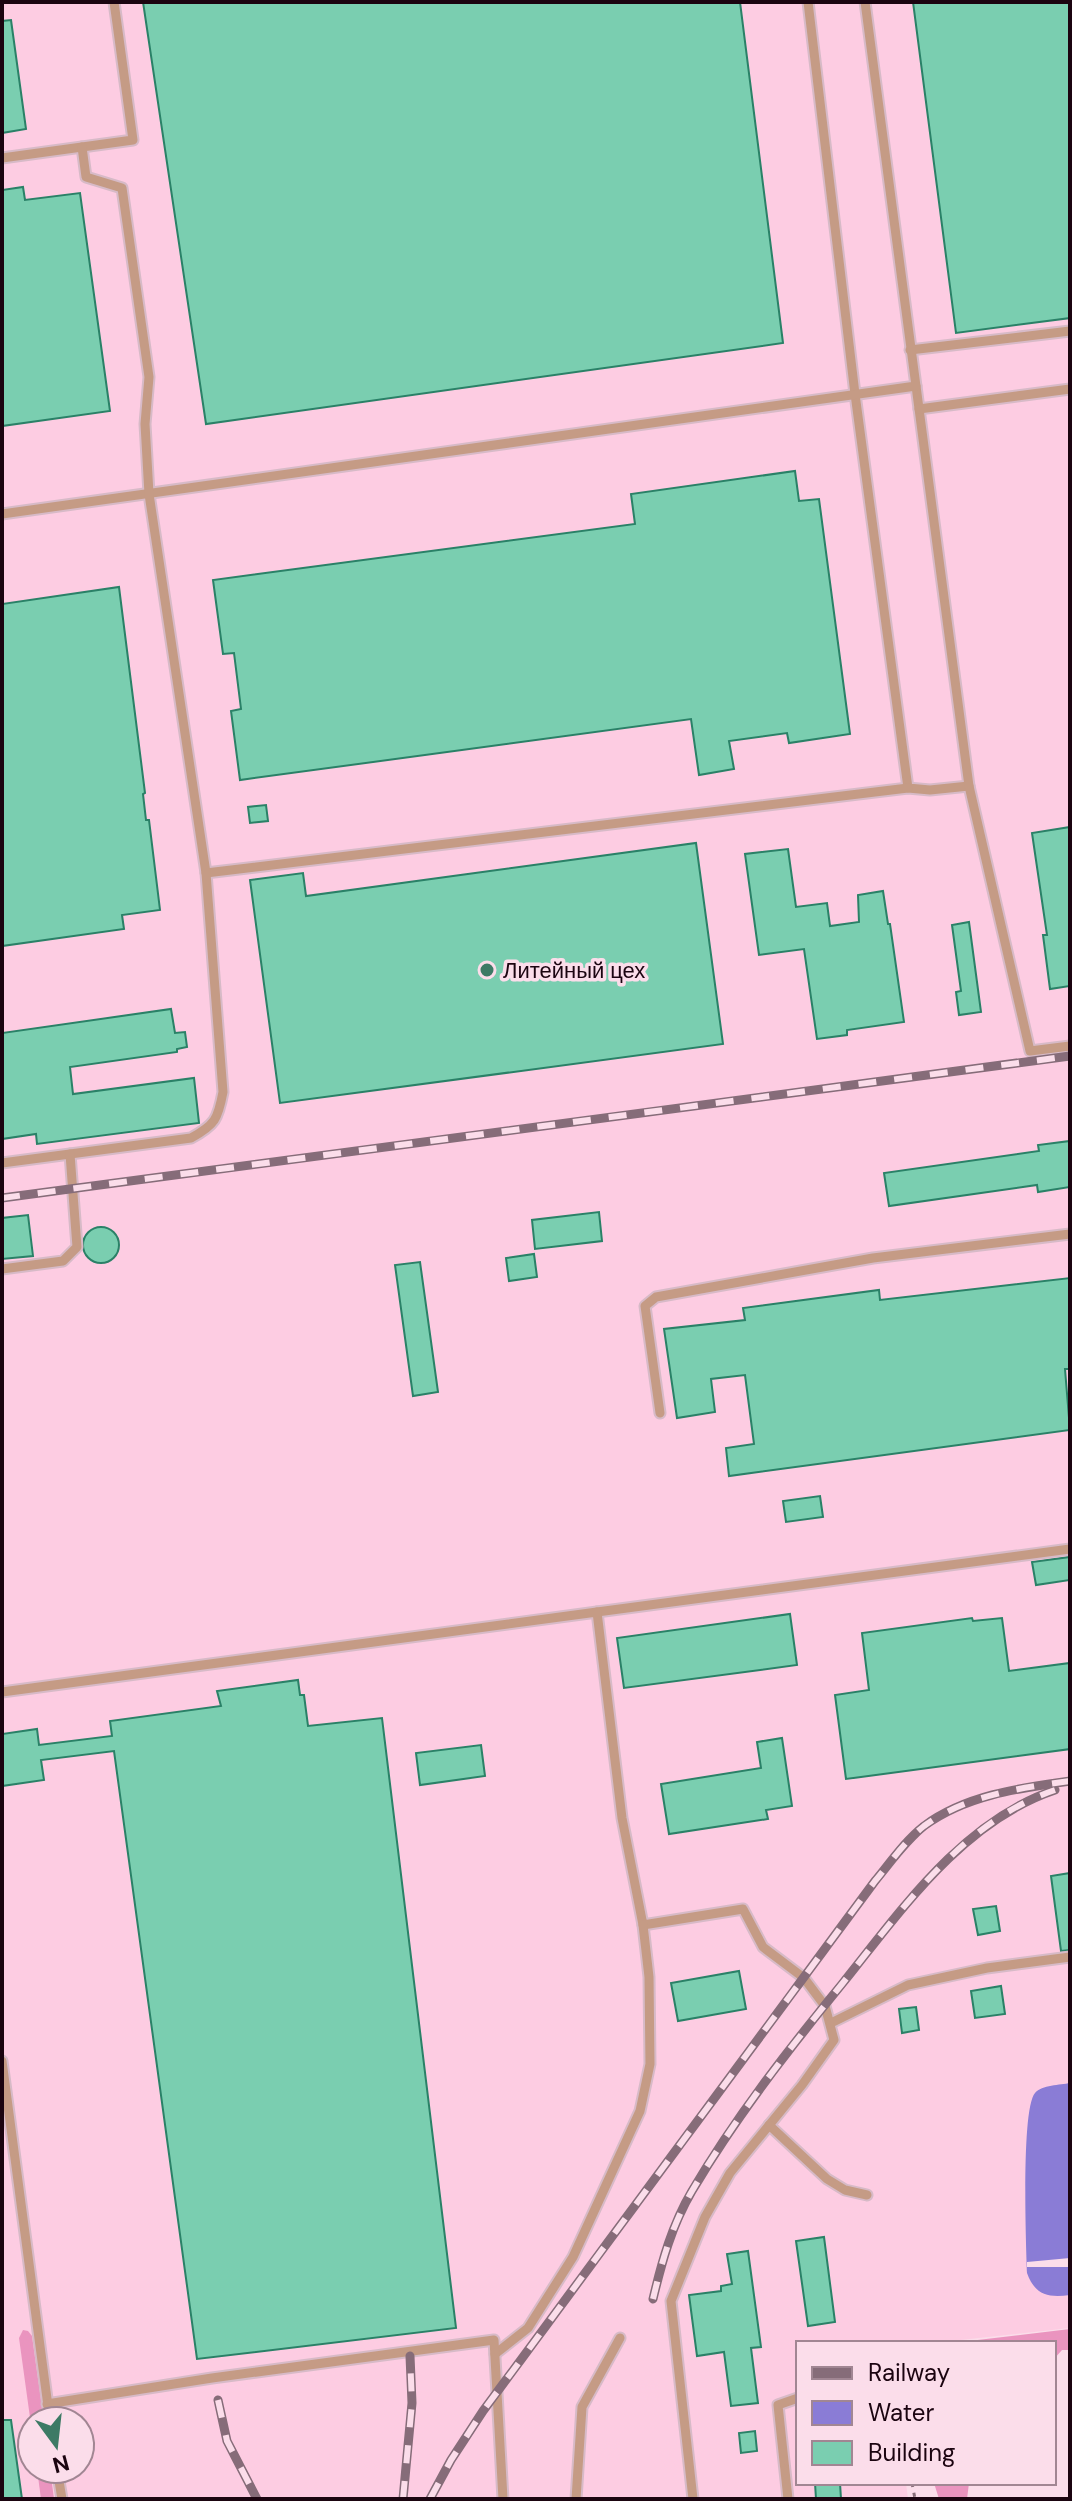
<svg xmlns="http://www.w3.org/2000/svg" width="1072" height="2501" viewBox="0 0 1072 2501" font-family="'DM Sans',sans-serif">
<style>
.built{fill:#fdcce2;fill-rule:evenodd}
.green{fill:#ea94bf}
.water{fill:#8a7cd6}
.pier{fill:#fbddea}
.building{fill:#7aceb0;stroke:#2a8167;stroke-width:2}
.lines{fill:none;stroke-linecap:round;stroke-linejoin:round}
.lane-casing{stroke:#d7bac7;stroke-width:13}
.path{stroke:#886e7a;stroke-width:3;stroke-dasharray:4 6;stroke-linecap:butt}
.lane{stroke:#c59b85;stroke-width:9}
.rail-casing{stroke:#866c79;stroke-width:9}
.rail{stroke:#fbddea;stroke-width:6;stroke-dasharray:18;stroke-linecap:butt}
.poi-dot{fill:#3d7a65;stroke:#fbddea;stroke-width:3}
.labels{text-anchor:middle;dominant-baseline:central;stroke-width:7;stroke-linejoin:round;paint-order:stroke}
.poi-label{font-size:22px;fill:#1b0410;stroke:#fbddea;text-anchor:start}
</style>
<rect width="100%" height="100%" fill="#fbddea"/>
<path class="built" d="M2,2H1070V2328L933,2343H798V2483H906L908,2499H2ZM32,2421H80V2469H32Z"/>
<g class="green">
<polygon points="1070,2329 1070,2350 1062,2350 1054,2359 1054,2343 952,2343"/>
<polygon points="23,2330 28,2331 32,2336 44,2421 32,2421 32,2432 19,2338"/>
<polygon points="37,2469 50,2469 54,2499 41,2499"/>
<polygon points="934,2483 969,2483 967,2499 939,2499"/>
</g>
<path class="water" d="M1070,2083V2295C1048,2298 1035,2295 1027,2273C1026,2245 1021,2109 1035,2093C1042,2085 1060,2085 1070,2083Z"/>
<polygon class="pier" points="1070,2258 1070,2267 1027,2267 1027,2262"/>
<g class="building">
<polygon points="143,2 740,2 783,343 206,424"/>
<polygon points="913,2 1070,2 1070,318 956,333"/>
<polygon points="11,20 26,129 2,133 2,21"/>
<polygon points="23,187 25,200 80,193 110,411 2,426 2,190"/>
<polygon points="795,471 799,501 819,499 850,734 789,743 787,733 729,741 734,769 699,775 691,719 240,780 231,711 241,709 234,653 223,654 213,580 635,524 631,494"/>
<polygon points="119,587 145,793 143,794 146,820 149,820 160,910 122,915 124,929 2,946 2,604"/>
<polygon points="266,805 268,821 250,823 248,807"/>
<polygon points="1070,827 1070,986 1050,989 1043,935 1047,935 1032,833"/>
<polygon points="696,843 723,1044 280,1103 250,880 303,873 306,896"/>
<polygon points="788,849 796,907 827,903 830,926 859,922 858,895 883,891 888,924 890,924 904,1022 847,1030 847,1035 817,1039 804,949 759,955 745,854"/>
<polygon points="969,922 981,1012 959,1015 956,992 961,991 952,925"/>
<polygon points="171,1009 175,1033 185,1032 187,1047 177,1049 177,1052 70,1067 73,1094 194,1078 199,1123 37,1144 36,1134 2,1139 2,1033"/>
<polygon points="1070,1141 1070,1187 1038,1192 1037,1185 889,1206 884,1173 1039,1151 1038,1145"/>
<polygon points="599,1212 602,1241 535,1249 532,1220"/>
<polygon points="28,1215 33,1256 2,1259 2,1218"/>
<circle cx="101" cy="1245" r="18"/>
<polygon points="534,1254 537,1277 509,1281 506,1258"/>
<polygon points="420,1262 438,1392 413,1396 395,1265"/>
<polygon points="1070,1278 1070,1369 1065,1369 1070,1430 729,1476 726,1448 754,1444 745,1375 711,1379 715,1412 677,1418 664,1329 745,1320 743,1308 879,1290 880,1300"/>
<polygon points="820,1496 823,1517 786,1522 783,1501"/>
<polygon points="1070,1557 1070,1580 1036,1585 1032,1562"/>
<polygon points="790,1614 797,1665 624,1688 617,1638"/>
<polygon points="972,1618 973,1621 1002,1618 1009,1671 1070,1663 1070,1749 846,1779 835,1695 869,1690 862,1633"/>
<polygon points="298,1680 300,1695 304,1695 308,1726 382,1718 456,2328 197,2359 114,1751 41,1760 44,1780 2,1786 2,1734 37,1729 39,1745 112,1736 110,1721 221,1706 217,1691"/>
<polygon points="782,1738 792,1806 766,1810 768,1819 669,1834 661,1784 761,1768 757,1742"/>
<polygon points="481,1745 485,1776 420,1785 416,1753"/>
<polygon points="1070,1873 1070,1950 1061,1951 1051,1876"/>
<polygon points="996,1906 1000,1931 978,1935 973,1909"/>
<polygon points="739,1971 746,2009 678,2021 671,1983"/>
<polygon points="1001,1986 1005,2014 975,2018 971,1991"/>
<polygon points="916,2007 919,2030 902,2033 899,2009"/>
<polygon points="824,2237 835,2322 808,2326 796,2241"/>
<polygon points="748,2251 761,2347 751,2348 758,2403 731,2406 724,2352 697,2356 689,2295 721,2291 721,2286 732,2284 727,2254"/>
<polygon points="2,2420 11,2420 22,2499 2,2499"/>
<polygon points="755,2431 757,2451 741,2453 739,2433"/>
<polygon points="815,2483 840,2483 841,2499 816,2499"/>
</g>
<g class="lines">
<defs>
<g id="lane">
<polyline points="808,2 855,394 908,788 930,790 969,786"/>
<polyline points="2,158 133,140 114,2"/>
<polyline points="910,350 1070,331"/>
<polyline points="916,386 969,786 1030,1051 1070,1046"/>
<polyline points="919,409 1070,389"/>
<polyline points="2,514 916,386 865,2"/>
<polyline points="206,873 908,788"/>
<path d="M2,1163L191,1138C215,1125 218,1119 223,1092L206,873L149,494L145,424L149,377L122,188L86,177L82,147"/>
<polyline points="2,1269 63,1261 77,1247 70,1154"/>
<polyline points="660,1413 645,1306 656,1297 873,1258 1070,1234"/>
<polyline points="597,1612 1070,1549"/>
<polyline points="2,1692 597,1612 622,1818 643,1925 743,1909 763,1947 804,1978 825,2006 834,2040 802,2085 730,2173 705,2217 671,2301 693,2499"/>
<polyline points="831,2023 908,1985 987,1968 1070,1957"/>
<polyline points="2,2061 50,2421"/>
<polyline points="769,2125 827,2179 845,2190 867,2195"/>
<polyline points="495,2354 528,2328 573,2257 640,2111 650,2064 649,1977 643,1925"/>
<polyline points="47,2404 212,2378 494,2340 503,2499"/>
<polyline points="57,2469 62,2499"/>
<polyline points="576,2499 582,2407 620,2338"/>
<polyline points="788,2499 778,2405 798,2398"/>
</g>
</defs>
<use href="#lane" class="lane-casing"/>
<polyline class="path" points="912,2483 915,2499"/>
<use href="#lane" class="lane"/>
<defs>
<g id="rail">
<polyline points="2,1198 1070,1056"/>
<path d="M653,2299C662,2261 672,2225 692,2191C735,2118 788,2050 842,1984C900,1912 962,1821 1055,1790"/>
<polyline points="218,2400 227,2441 257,2499"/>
<polyline points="403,2499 412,2403 410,2356"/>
<path d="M430,2499L451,2460L483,2411L875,1881C890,1863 905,1841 924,1826C966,1795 1020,1788 1070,1781"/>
</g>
</defs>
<use href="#rail" class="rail-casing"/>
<use href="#rail" class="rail"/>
</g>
<circle class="poi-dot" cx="487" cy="970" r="8"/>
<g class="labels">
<g class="poi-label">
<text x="503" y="970">Литейный цех</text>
</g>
</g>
<rect width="1072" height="2501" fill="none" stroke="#1b0410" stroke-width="8"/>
<rect x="796" y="2341" width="260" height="144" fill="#fbddea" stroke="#a18693" stroke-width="2"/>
<rect x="812" y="2367" width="40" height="12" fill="#866c79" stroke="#a18693" stroke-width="2"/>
<text x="868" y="2381" font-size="24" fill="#1b0410">Railway</text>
<rect x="812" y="2401" width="40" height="24" fill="#8a7cd6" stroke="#a18693" stroke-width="2"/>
<text x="868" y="2421" font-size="24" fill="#1b0410">Water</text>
<rect x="812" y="2441" width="40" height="24" fill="#7aceb0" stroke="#a18693" stroke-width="2"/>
<text x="868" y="2461" font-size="24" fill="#1b0410">Building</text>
<g transform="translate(56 2445) rotate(165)"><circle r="38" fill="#fbddea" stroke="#a18693" stroke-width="2"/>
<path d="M0-6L14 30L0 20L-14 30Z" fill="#3d7a65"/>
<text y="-12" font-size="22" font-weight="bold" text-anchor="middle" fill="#1b0410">N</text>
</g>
</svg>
